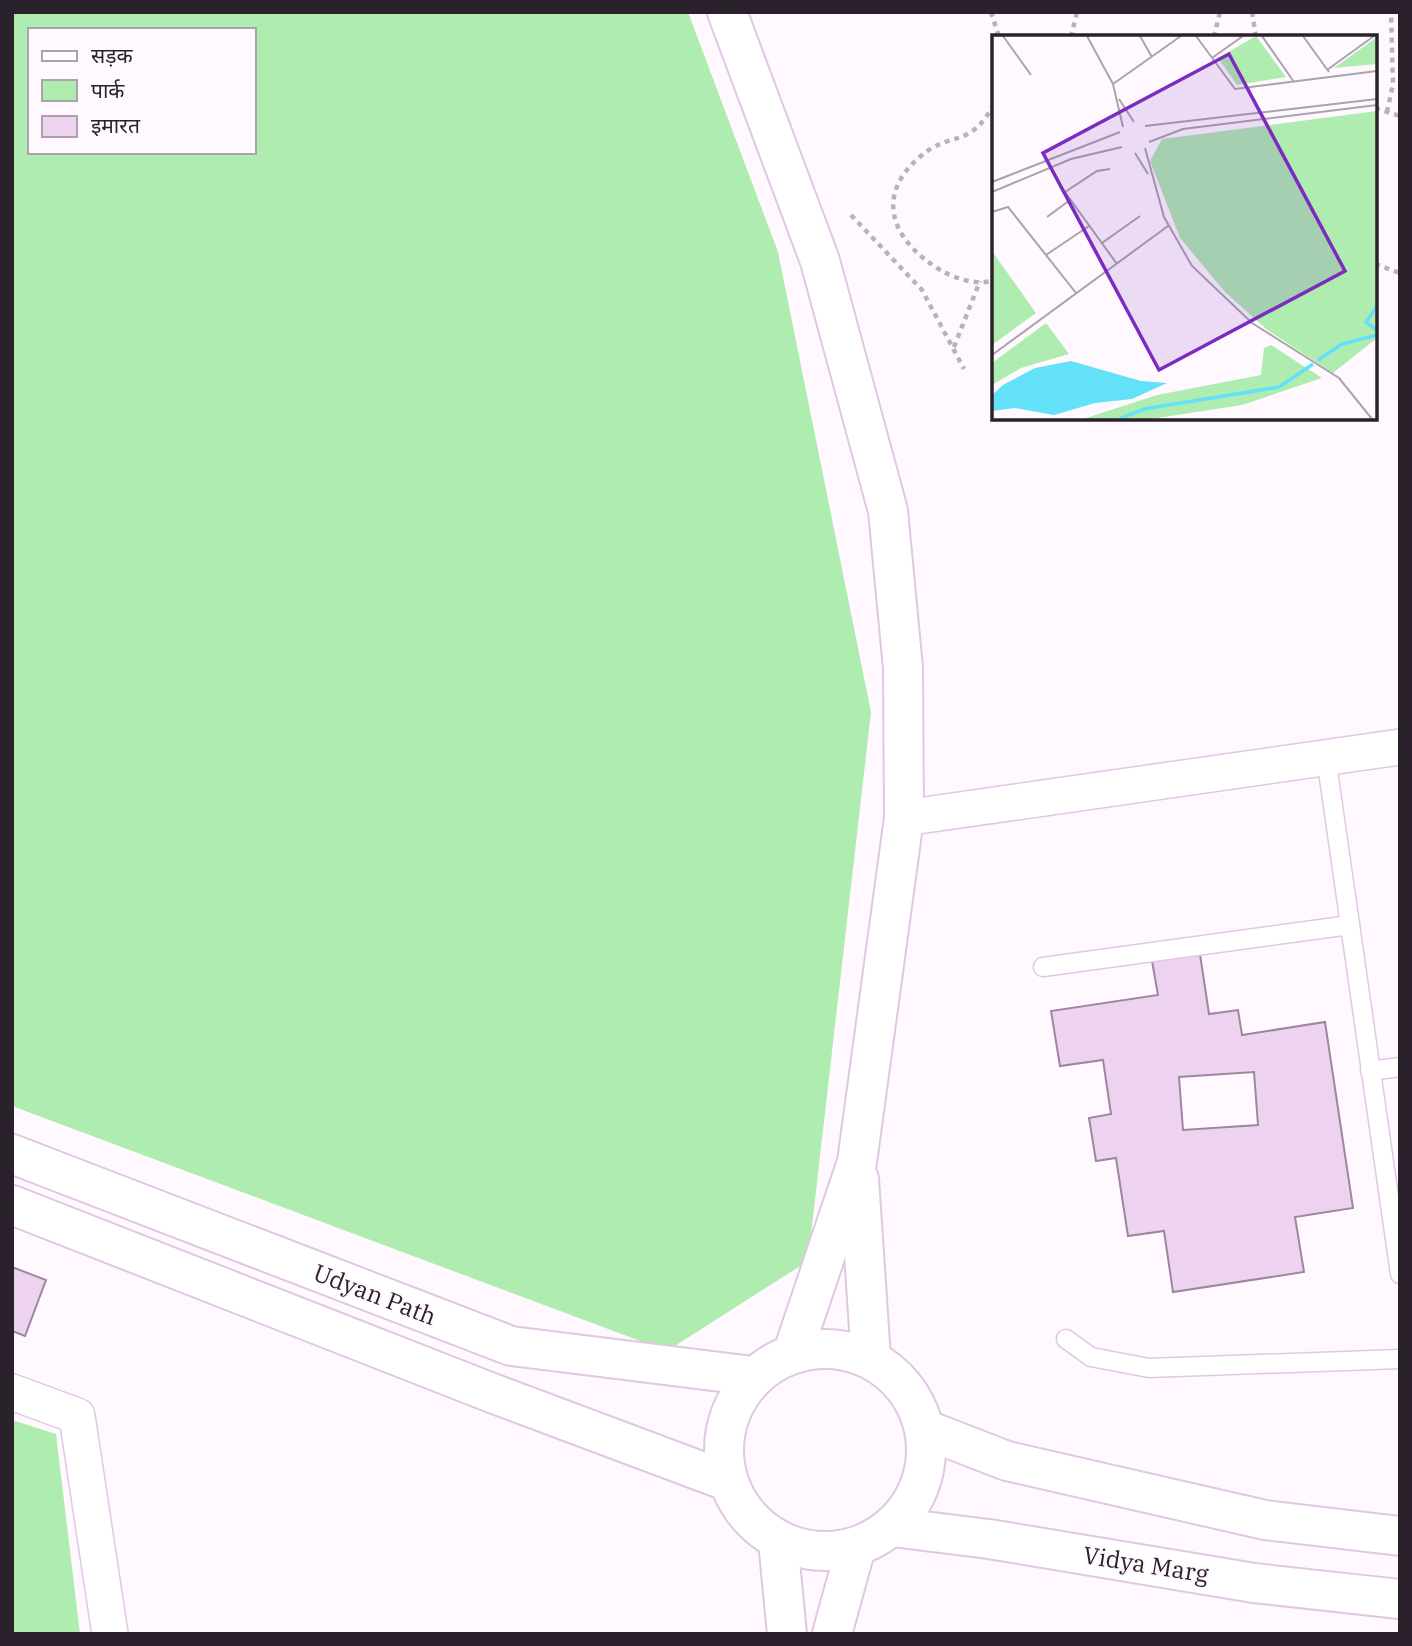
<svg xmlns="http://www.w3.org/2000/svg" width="1412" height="1646" viewBox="0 0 1412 1646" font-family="'IBM Plex Serif','Noto Sans Devanagari',serif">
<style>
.green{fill:#aeecb0;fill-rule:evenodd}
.building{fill:#edd3ef;stroke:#9e86a0;stroke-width:2;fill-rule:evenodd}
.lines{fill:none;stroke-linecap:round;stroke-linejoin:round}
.lane-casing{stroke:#e1c7e3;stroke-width:21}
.street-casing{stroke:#e1c7e3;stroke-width:38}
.secondary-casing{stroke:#e1c7e3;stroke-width:42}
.path{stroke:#b9b2ba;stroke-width:4.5;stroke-dasharray:5 5;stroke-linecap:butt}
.lane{stroke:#fff;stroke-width:18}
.street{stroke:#fff;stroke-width:35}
.secondary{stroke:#fff;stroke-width:38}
.labels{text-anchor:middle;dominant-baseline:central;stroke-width:5;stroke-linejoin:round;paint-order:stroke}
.street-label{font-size:24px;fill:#2b212c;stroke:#fff9ff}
.inset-river{fill:none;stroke:#63e1f9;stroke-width:3.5}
.inset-road{fill:none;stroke:#aaa3ab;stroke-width:2}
.view{fill:#7b2cbf;fill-opacity:0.15;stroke:#7b2cbf;stroke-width:3.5}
.inset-edge{fill:none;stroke:#2b212c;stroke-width:3.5}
</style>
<rect width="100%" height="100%" fill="#fff9ff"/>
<g class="green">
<path d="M12,12H688L778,252L871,712L808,1261L667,1351L12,1106ZM30,30H254V152H30Z"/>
<polygon points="12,1420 56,1434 80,1634 12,1634"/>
</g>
<g class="building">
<path d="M1200,954L1209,1014L1238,1010L1242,1035L1325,1022L1353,1208L1295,1217L1304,1272L1173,1292L1164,1231L1128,1236L1116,1158L1096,1161L1089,1118L1111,1114L1103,1060L1060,1066L1051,1011L1158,995L1152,961ZM1254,1072L1258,1125L1183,1130L1179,1077Z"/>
<polygon points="12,1267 46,1280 25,1336 12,1331"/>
</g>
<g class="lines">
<defs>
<g id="lane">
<polyline points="1326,757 1400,1274"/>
<polyline points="1043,967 1350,925"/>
<polyline points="1370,1071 1400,1067"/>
<polyline points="1066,1339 1091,1357 1149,1368 1400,1359"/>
</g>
<g id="street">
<polyline points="904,818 1400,747"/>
<polyline points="12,1392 77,1416 110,1634"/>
</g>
<g id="secondary">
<polyline points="727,12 820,261 888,511 903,668 904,818 857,1162 793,1352"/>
<polyline points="12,1154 511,1346 753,1376"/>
<polyline points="859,1179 871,1359"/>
<polyline points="12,1205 492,1393 727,1481"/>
<circle cx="825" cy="1450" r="101"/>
<polyline points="927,1430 1007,1461 1265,1520 1400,1536"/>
<polyline points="892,1527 989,1539 1254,1583 1400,1599"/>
<polyline points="778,1541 787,1634"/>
<polyline points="832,1634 856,1547"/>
</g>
</defs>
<use href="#lane" class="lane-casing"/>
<use href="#street" class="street-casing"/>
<use href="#secondary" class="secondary-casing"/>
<g class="path">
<polyline points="991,12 999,37"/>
<polyline points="1252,12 1256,37"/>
<polyline points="1328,12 1328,13"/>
<polyline points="1071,37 1077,12"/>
<polyline points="1214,37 1220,12"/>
<path d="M994,104C970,149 951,131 922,155C871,197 894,243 942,271C956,279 979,286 994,280"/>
<polyline points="1375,108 1400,116"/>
<polyline points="1387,112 1393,84 1391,12"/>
<polyline points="851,215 922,290 964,369"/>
<polyline points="1375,264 1400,273"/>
<polyline points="954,347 980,281"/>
</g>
<use href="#lane" class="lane"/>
<use href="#street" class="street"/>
<use href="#secondary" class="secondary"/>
</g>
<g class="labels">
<g class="street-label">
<text transform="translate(375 1294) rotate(21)">Udyan Path</text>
<text transform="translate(1146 1564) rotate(9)">Vidya Marg</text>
</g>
</g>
<g transform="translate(992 35)">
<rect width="385" height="385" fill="#fff9ff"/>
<path d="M264,1L294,42L245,50L226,23ZM385,2V29L342,33ZM385,76V303L341,338L274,294L233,257L188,203L158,126L170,104ZM0,216L44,278L0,310ZM54,288L77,319L29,333L0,350V328ZM279,310L330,343L250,370L159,384H91L165,360L269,340L272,313Z" fill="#aeecb0"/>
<path d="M79,326L149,346L175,348L140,364L103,368L62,380L23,373L0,376V360L11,350L43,333Z" fill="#63e1f9"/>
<path class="inset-river" d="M385,271L374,287L385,295M326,325L350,309L385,300M127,384L152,374L287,352L321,329"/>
<path class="inset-road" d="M11,1L39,40M95,1L121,49L131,92M148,1L160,22M204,1L243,54L385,36M270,1L302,47M311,1L337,37M220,23L251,1M335,35L382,1M121,49L189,1M127,64L142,87M153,91L385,64M157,107L191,94L385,70M153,113L172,182L200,231L260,288L347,343L380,384M143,118L156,139M118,134L105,136L73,157L125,229M0,147L128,97M0,157L79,124L130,112M0,177L16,172L84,258M55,182L78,165M110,208L148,181M54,220L97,191M0,320L176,191"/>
<path class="view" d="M237,19L353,236L167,335L51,118Z"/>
<rect width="385" height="385" class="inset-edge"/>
</g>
<rect width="1412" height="1646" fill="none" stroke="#2b212c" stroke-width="28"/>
<rect x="28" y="28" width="228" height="126" fill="#fff9ff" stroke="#aaa3ab" stroke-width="2"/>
<rect x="42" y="51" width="35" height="10" fill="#ffffff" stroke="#aaa3ab" stroke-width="2"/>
<text x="91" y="63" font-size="21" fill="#2b212c">सड़क</text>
<rect x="42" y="80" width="35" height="21" fill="#aeecb0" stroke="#aaa3ab" stroke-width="2"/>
<text x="91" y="98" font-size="21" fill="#2b212c">पार्क</text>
<rect x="42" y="116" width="35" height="21" fill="#edd3ef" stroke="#aaa3ab" stroke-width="2"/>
<text x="91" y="133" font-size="21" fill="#2b212c">इमारत</text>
</svg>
